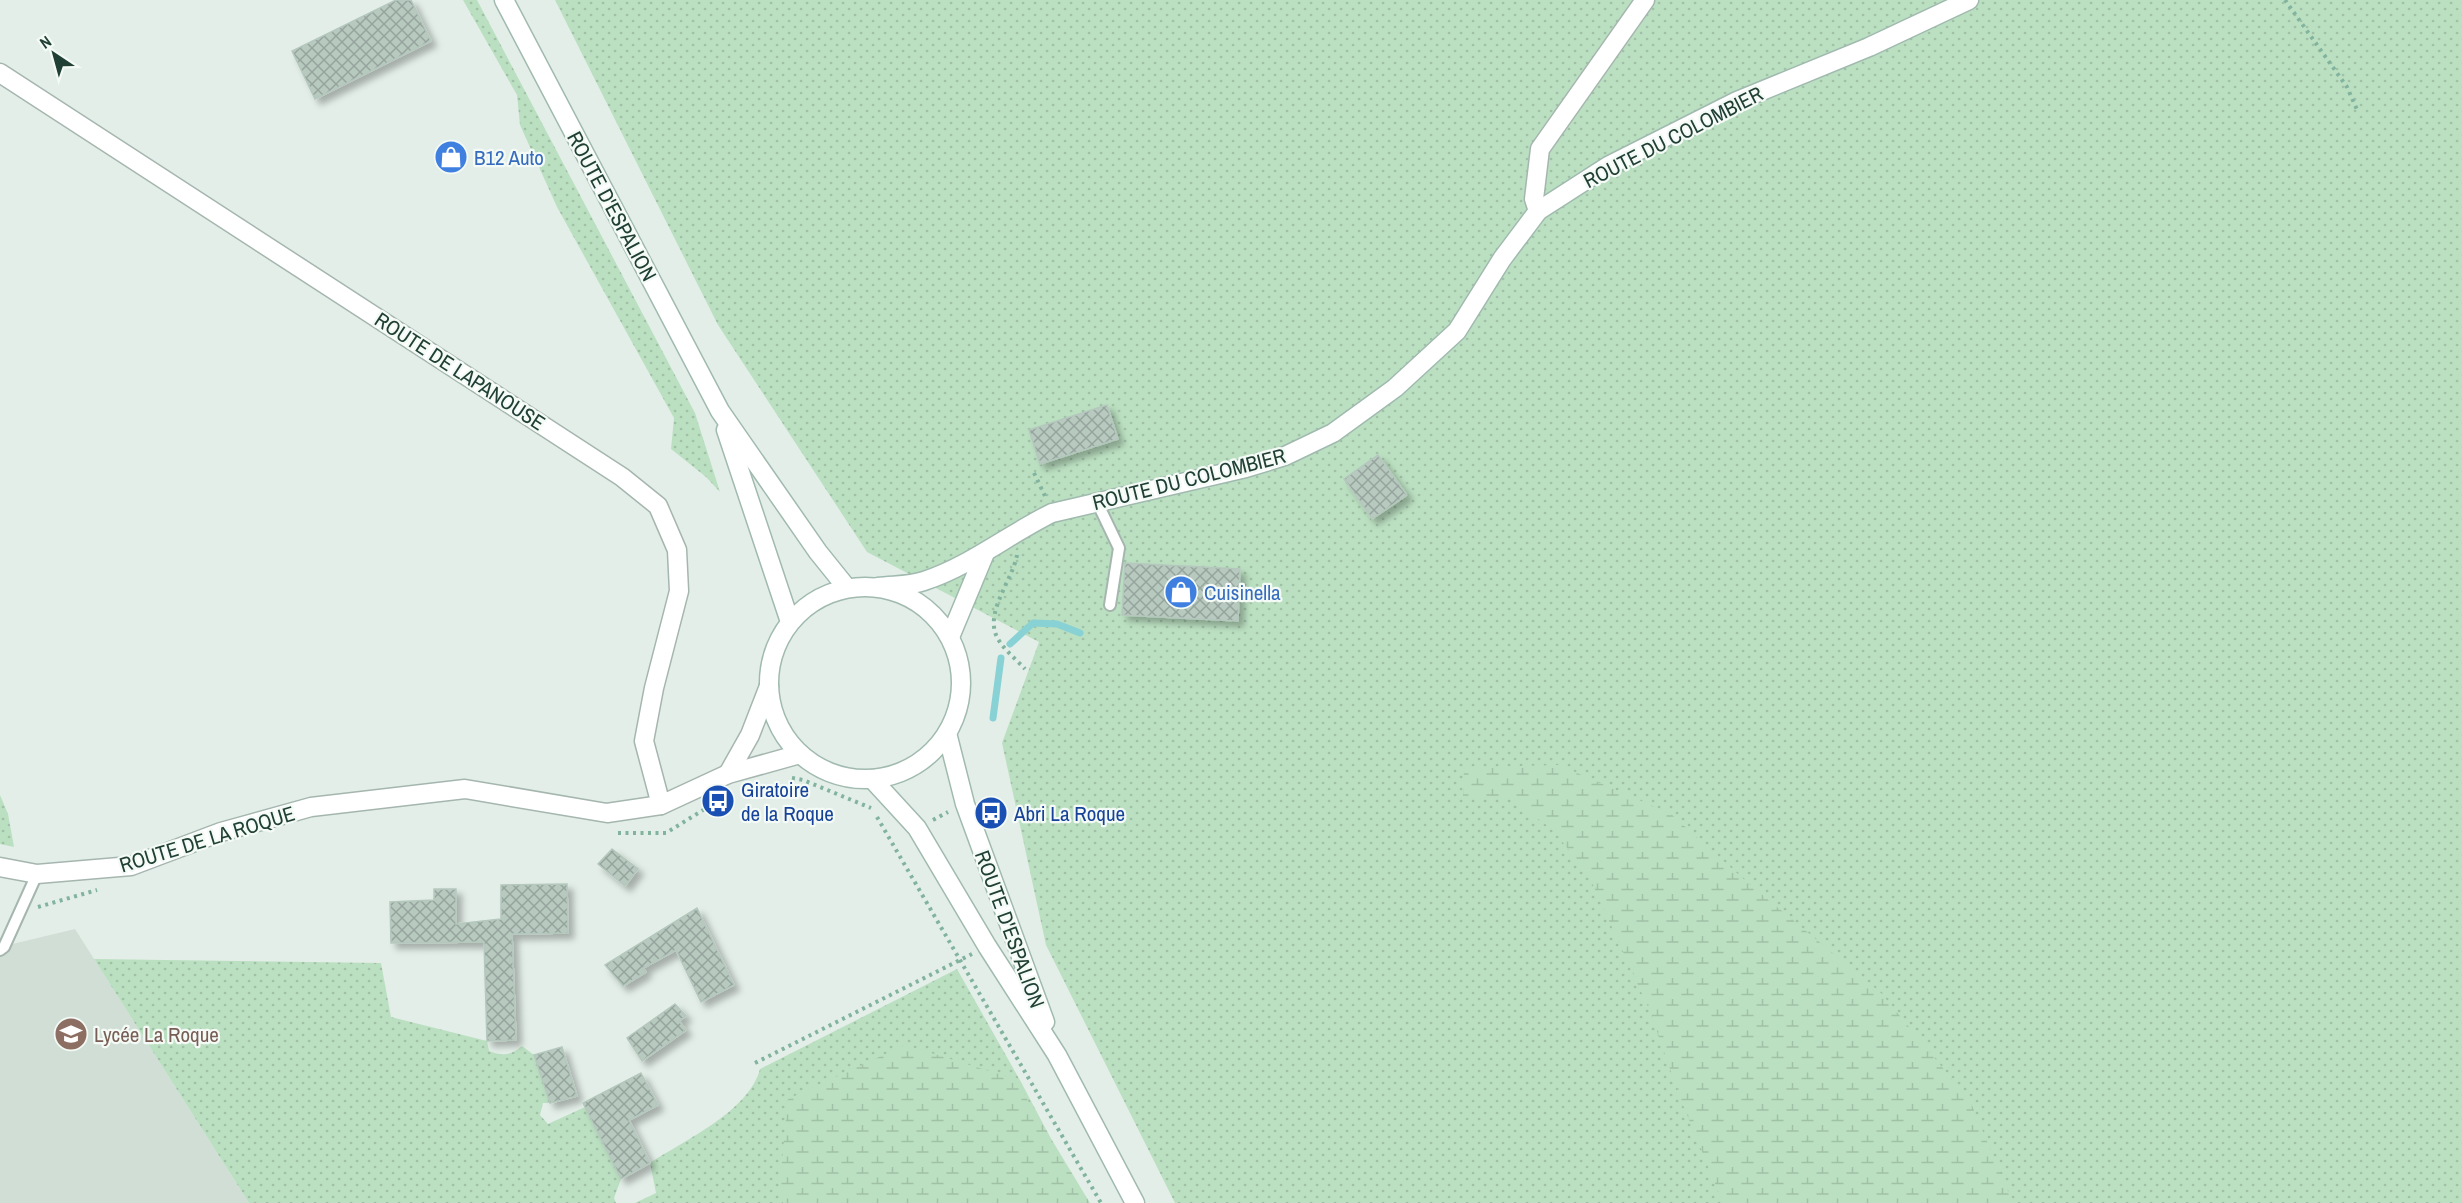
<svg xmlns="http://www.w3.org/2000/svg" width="2462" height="1203" viewBox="0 0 2462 1203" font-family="'Archivo Narrow',sans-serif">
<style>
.built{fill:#d1ded6}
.grass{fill:url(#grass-dots)}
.wetland{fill:url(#wetland-marsh)}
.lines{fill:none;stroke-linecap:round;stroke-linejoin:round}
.stream{stroke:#88d1d5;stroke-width:7}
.building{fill:url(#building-cross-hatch);stroke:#b5c8be;stroke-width:1.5;filter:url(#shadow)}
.lane-casing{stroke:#a5b6af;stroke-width:14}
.street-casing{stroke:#a5b6af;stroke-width:21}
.secondary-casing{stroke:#a0baaf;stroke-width:21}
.path{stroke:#81b39e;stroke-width:4;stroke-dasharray:3 4.5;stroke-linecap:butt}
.lane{stroke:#fff;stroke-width:10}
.street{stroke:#fff;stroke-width:18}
.secondary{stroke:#fff;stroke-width:18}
.labels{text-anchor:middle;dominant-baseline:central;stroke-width:4.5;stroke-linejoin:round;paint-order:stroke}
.street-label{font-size:21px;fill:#214035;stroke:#f4faf6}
.shop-label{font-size:21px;fill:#366cbe;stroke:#f4faf6;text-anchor:start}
.transit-label{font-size:21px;fill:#164399;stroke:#f4faf6;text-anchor:start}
.education-label{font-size:21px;fill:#785e54;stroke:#f4faf6;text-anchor:start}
</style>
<defs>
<pattern id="grass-dots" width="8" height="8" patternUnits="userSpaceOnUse" patternTransform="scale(1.5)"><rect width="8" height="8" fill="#bbe0c1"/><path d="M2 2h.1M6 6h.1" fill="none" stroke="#a0c1a6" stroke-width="1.8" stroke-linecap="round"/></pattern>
<pattern id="wetland-marsh" width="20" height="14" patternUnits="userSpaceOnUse" patternTransform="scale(1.5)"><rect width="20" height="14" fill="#bbe0c1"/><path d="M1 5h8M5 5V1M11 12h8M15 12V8" fill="none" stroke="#a0c1a6"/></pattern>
<pattern id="building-cross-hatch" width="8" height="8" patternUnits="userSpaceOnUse" patternTransform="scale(1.5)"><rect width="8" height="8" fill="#b8c9c0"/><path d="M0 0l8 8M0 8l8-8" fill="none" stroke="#95a59d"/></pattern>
<filter id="shadow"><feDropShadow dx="5.5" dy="5.5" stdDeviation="3" flood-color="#0004"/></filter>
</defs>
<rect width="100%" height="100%" fill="#e3eee8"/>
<polygon class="built" points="75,929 249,1203 0,1203 0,947"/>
<g class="grass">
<polygon points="463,0 477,0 695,413 720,492 706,477 671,449 674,418 557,207 520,125 517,95"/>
<polygon points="555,0 2462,0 2462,1203 1175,1203 1046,945 1002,743 1039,642 867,552 718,325"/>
<polygon points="0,795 8,814 14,847 0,844"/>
<path d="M94,959L381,963L391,1017L487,1041L489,1051C503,1056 510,1056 522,1046L534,1055L550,1103H543L540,1115L548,1124L585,1107L621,1179L614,1198L616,1203H249Z"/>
<path d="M957,969L1021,1082L1085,1203H635L656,1193L650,1163C685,1140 749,1111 760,1069Z"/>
</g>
<g class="wetland">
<polygon points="1559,765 1671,814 1748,883 1881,993 1970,1101 2013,1203 1723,1203 1679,1095 1651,1014 1588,874 1552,829 1509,798 1463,796 1464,768"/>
<polygon points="905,1045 1015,1079 1090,1203 783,1203 780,1181 788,1099"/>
</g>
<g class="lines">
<g class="stream">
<polyline points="1010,644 1033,623 1057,624 1080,633"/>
<polyline points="993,718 1001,658"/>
</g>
</g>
<g class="building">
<polygon points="396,0 411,0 431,41 315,99 292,51"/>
<polygon points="1107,405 1118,439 1040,464 1029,430"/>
<polygon points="1378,455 1407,495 1372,519 1344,479"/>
<polygon points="1125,563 1240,569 1238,621 1122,615"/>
<polygon points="612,849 638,869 625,886 598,864"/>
<polygon points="567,884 568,933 512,934 516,1040 487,1041 484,942 391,943 390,902 434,900 434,889 456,889 456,924 501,919 501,885"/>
<polygon points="697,908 734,985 701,1002 676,950 643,968 646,972 623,986 605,965"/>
<polygon points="675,1004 686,1016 679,1021 686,1030 642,1061 627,1038"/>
<polygon points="562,1047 577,1096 550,1103 534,1055"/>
<polygon points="641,1073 658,1105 629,1120 650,1163 621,1179 583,1103"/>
</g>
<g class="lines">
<defs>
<g id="lane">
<polyline points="1097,502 1119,548 1110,605"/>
<polyline points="0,950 4,947 37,874"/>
</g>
<g id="street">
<polyline points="0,73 622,477 658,506 677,550 679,591 654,688 644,741 661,805"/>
<polyline points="1538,211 1534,199 1540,149 1645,0"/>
<polyline points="728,774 750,735 769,686"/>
<polyline points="0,867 37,874 131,866 221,832 311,807 465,789 607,813 661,805 728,774 800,754"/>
</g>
<g id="secondary">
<polyline points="504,0 720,411 818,552 847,588"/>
<polyline points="726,430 790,622"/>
<circle cx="865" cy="683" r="96"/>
<path d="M878,587C893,585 910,586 924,581C970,566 1009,534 1052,513L1246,468L1285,456L1333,433L1395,388L1457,331L1502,259L1538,211L1608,166L1737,101L1869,47L1969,0"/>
<polyline points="950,637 985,553"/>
<polyline points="947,733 965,804 1045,1022"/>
<polyline points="872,779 917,828 987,946 1057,1055 1135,1203"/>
</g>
</defs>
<use href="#lane" class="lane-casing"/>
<use href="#street" class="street-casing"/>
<use href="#secondary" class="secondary-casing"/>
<g class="path">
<polyline points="2285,0 2347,87 2358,112"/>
<polyline points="1034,473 1045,496"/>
<path d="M1017,555C1013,578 988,608 995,632C999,646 1015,658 1025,669"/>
<polyline points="792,778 803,780 871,808"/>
<polyline points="877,817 1101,1203"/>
<polyline points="933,820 948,812"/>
<polyline points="618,833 666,833 708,807"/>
<polyline points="38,907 97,890"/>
<polyline points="755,1063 972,954"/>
</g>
<use href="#lane" class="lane"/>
<use href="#street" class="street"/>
<use href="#secondary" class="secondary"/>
</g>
<defs>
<symbol id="shop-disc" viewBox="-11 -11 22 22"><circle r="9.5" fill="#3f7fe0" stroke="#f4faf6"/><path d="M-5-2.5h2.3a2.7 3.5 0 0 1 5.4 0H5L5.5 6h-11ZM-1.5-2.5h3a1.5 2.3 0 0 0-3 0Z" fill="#fff"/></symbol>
<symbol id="bus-disc" viewBox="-11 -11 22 22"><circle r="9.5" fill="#1a4fb4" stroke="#f4faf6"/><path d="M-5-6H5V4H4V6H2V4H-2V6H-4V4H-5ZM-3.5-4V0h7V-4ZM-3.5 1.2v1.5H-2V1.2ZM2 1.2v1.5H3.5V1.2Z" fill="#fff"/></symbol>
<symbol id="school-disc" viewBox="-11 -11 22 22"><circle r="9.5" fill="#8d6e63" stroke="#f4faf6"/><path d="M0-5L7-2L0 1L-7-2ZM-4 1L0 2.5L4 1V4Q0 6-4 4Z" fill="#fff"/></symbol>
</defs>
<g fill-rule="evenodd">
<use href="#shop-disc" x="432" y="138" width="38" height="38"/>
<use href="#shop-disc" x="1162" y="573" width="38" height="38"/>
<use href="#bus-disc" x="699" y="782" width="38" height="38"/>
<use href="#bus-disc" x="972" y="794" width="38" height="38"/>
<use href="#school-disc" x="52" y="1015" width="38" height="38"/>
</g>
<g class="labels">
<g class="street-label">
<text transform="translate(1673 137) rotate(-27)">ROUTE DU COLOMBIER</text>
<text transform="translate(612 206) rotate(62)">ROUTE D'ESPALION</text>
<text transform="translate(460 371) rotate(33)">ROUTE DE LAPANOUSE</text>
<text transform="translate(1189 479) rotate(-14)">ROUTE DU COLOMBIER</text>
<text transform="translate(207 839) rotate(-17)">ROUTE DE LA ROQUE</text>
<text transform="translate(1010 929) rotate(70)">ROUTE D'ESPALION</text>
</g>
<g class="shop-label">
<text x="474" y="157">B12 Auto</text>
<text x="1204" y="592">Cuisinella</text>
</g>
<g class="transit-label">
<text x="741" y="789">Giratoire<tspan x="741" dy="24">de la Roque</tspan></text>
<text x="1014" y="813">Abri La Roque</text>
</g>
<g class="education-label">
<text x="94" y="1034">Lycée La Roque</text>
</g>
</g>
<g transform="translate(54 54) rotate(324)" stroke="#f4faf6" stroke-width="4.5" paint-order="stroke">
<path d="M0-4.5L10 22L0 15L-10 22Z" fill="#214035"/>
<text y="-9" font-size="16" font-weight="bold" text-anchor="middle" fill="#214035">N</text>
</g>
</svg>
